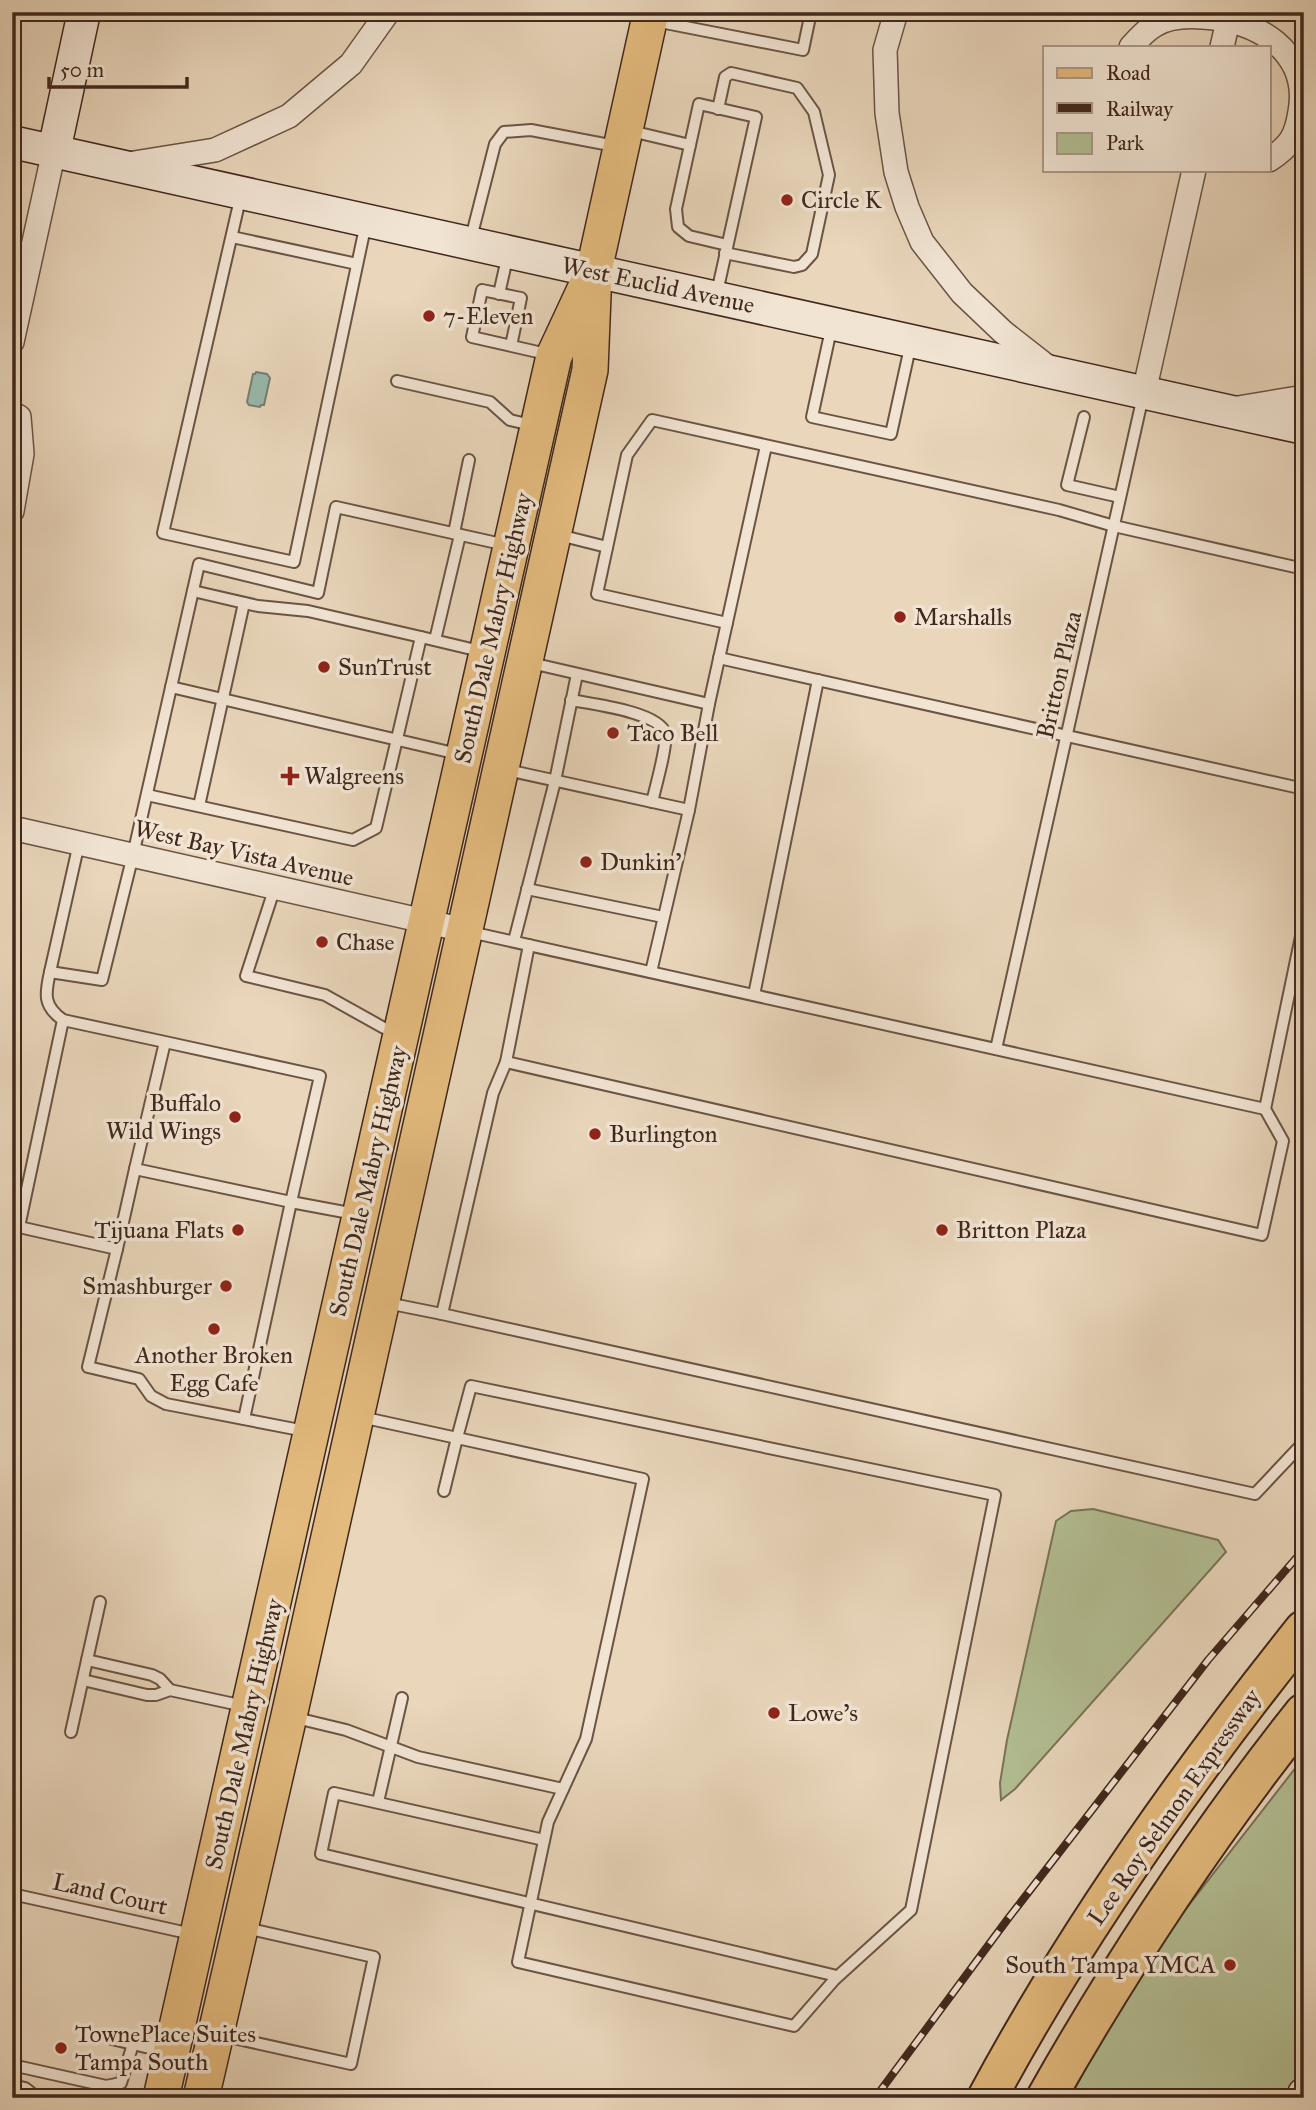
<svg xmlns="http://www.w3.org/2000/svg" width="1316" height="2110" viewBox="0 0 1316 2110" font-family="'IM FELL Great Primer',serif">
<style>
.green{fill:#b3be93;stroke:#7a7358;stroke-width:2}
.water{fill:#98b9ac;stroke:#757f72;stroke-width:2}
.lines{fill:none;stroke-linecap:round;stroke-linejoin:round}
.lane-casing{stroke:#6b5444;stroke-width:14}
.street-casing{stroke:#6b5444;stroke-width:26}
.secondary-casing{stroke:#41281c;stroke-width:35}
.primary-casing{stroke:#41281c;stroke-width:38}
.highway-casing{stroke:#41281c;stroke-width:42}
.lane{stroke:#f1e4d3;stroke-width:10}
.street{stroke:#f1e4d3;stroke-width:23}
.secondary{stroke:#f1e4d3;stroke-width:32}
.primary{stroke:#e4bb7e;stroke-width:35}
.highway{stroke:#e4bb7e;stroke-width:38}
.rail-casing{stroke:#41281c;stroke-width:8}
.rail{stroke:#f1e4d3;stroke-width:5;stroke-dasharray:16;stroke-linecap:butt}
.poi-dot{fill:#8f2418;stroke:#f1e4d3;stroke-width:2.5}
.labels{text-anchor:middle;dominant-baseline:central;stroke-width:7;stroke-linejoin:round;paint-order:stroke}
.poi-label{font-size:24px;fill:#41281c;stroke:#f1e4d3;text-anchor:start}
.street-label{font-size:24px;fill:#41281c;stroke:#f1e4d3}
</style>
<rect width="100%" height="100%" fill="#e9d6bb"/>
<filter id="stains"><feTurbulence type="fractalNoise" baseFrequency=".00286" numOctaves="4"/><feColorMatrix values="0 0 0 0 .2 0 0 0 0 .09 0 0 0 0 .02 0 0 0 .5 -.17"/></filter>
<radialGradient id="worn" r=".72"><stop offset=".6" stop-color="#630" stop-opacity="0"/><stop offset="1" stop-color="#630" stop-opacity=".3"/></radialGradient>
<g class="green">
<polygon points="1093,1509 1218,1540 1226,1552 1015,1789 1001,1800 1000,1783 1007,1740 1056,1521 1071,1511"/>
<polygon points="1304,1757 1304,2048 1293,2098 1070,2098 1143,1960 1181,1915"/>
</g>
<polygon class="water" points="256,372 267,374 270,378 264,405 261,405 260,407 249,405 247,402 253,374 255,374"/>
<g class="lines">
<defs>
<g id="lane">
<polyline points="655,21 803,50 811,12"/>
<polyline points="718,109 725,77 731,73 797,88 814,112 829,175 812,254 802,265 794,267 725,253"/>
<polyline points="631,131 690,145"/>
<polyline points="241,195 163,533 294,562 366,223"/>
<polyline points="232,237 357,264"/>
<polyline points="470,242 495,144 504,132 531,130 615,146"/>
<polyline points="499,294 508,254"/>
<polyline points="716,297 756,117 699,104 676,209 678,227 689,236 727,245"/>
<polyline points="832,325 812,417 891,434 911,343"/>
<path d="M511,346L521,298L482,290L472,337C498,343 525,349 551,355"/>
<polyline points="397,381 490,402 510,420 535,426"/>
<polyline points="1084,417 1067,485 1120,497"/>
<polyline points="454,533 469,460"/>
<polyline points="559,535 607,547"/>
<polyline points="193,591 258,606 308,611 421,637"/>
<polyline points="727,623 597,594 627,455 652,420 1059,510 1114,526 1304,569"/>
<polyline points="435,640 460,535"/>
<polyline points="719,658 1304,789"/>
<polyline points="531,663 709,704"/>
<polyline points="171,687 458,754"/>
<path d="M571,700C592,704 659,712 665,733C668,744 655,789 652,802"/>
<polyline points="507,770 689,810"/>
<polyline points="147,795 353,840 376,828 421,637 484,652"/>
<polyline points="199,806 244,603"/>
<polyline points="275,887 246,976 325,995 384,1028 395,1031"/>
<polyline points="527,889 663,917"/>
<polyline points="470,932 1265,1109"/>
<polyline points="514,941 555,781 577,674"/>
<polyline points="529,945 506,1062 1262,1235 1283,1141 1265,1109 1304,922"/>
<polyline points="50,972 79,843"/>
<polyline points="651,972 689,810 709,704 766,446"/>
<polyline points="754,995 818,680"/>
<polyline points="63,1020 165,1042 135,1169 291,1202 320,1076 165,1042"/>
<polyline points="996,1049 1143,396"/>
<polyline points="506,1062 493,1093 442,1314 1255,1494 1304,1442"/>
<polyline points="117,1249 135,1169"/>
<polyline points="387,1303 442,1314"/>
<polygon points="471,1386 995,1495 911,1910 835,1979 794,2026 518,1962 548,1822 586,1739 643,1479 457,1438"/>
<polyline points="361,1417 457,1438 444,1491"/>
<polyline points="244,1419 291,1202 355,1214"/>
<path d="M305,1431L166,1404L151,1396L139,1379L88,1367L117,1249L19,1227L63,1020C43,1006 45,994 50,972L102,980L133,855L199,564L318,593L336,507L506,545"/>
<polyline points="87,1660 152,1675 160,1679 170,1690"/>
<polyline points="83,1680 147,1695 156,1695 170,1690 244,1706"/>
<polyline points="292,1717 346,1730 418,1757 563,1789"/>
<polyline points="71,1732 100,1602"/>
<polyline points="378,1802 402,1698"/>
<polyline points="544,1840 334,1793 321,1854 837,1976"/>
<polyline points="12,1894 192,1934"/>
<polyline points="220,2035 351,2064 374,1957 246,1928"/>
<polyline points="112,2039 166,2052"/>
<polyline points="12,2065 106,2086 121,2083 133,2044"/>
<polyline points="12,2085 25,2088 38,2098"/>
</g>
<g id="street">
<polyline points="896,12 885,50 887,113 896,172 907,207 922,242 962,293 1003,332 1049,368"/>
<path d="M1131,47C1137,40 1146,30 1155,25C1168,17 1188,16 1202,17C1256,19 1311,51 1300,112C1296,137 1290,146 1269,160"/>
<polyline points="1222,47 1230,12"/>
<polyline points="134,163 215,150 289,116 351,64 388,12"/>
<polyline points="12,342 54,151"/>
<polyline points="1144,392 1194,170"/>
<polyline points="1238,408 1304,397"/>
<polyline points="12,413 19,417 22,454 12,511"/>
<polyline points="12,828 464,930"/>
</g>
<g id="secondary">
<polyline points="12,142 1304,428"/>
<polyline points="54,151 84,12"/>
<polyline points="1303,2098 1304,2094"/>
</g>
<g id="primary">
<polyline points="161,2098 554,356 588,283"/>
<polyline points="201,2098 289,1716 590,370 594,270 651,12"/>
</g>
<g id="highway">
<path d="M987,2098C1076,1932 1186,1777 1304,1630"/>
<path d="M1046,2098C1122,1964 1208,1834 1304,1713"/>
</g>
</defs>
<use href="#lane" class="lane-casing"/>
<use href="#street" class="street-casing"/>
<use href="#secondary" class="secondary-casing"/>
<use href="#primary" class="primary-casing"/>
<use href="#highway" class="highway-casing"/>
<use href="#lane" class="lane"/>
<use href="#street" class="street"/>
<use href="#secondary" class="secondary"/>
<use href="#primary" class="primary"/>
<use href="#highway" class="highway"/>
<defs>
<polyline id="rail" points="875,2098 1007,1920 1208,1660 1304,1549"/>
</defs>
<use href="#rail" class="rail-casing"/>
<use href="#rail" class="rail"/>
</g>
<g class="poi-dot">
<circle cx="787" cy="200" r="7"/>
<circle cx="429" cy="316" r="7"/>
<circle cx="900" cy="617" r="7"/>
<circle cx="324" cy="667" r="7"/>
<circle cx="613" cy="733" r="7"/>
<path d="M286.5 765.5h7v7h7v7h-7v7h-7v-7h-7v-7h7z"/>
<circle cx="586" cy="862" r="7"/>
<circle cx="322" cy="942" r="7"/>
<circle cx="235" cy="1117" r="7"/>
<circle cx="595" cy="1134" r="7"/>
<circle cx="238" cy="1230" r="7"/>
<circle cx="942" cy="1230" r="7"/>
<circle cx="226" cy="1286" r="7"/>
<circle cx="214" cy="1329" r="7"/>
<circle cx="774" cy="1713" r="7"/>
<circle cx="1230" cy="1965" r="7"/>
<circle cx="61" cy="2048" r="7"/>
</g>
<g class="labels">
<g class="poi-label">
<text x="801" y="200">Circle K</text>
<text x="443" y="316">7-Eleven</text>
<text x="914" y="617">Marshalls</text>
<text x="338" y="667">SunTrust</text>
<text x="627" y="733">Taco Bell</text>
<text x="304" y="776">Walgreens</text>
<text x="600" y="862">Dunkin'</text>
<text x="336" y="942">Chase</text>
<text x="221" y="1103" text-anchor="end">Buffalo<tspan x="221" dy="28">Wild Wings</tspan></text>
<text x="609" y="1134">Burlington</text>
<text x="224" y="1230" text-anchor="end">Tijuana Flats</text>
<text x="956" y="1230">Britton Plaza</text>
<text x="212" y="1286" text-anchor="end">Smashburger</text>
<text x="214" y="1355" text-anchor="middle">Another Broken<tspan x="214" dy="28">Egg Cafe</tspan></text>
<text x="788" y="1713">Lowe's</text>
<text x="1216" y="1965" text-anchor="end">South Tampa YMCA</text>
<text x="75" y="2034">TownePlace Suites<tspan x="75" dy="28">Tampa South</tspan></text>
</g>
<g class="street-label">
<text transform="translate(658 285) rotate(12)">West Euclid Avenue</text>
<text transform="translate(493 628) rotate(-77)">South Dale Mabry Highway</text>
<text transform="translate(1059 675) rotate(-77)">Britton Plaza</text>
<text transform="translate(244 853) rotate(13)">West Bay Vista Avenue</text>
<text transform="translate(368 1181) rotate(-77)">South Dale Mabry Highway</text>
<text transform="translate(244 1734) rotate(-77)">South Dale Mabry Highway</text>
<text transform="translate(1174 1807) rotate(-55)">Lee Roy Selmon Expressway</text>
<text transform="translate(110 1894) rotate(13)">Land Court</text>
</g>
</g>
<rect width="1316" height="2110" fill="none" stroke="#e9d6bb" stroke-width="42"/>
<rect x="14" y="14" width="1288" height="2082" fill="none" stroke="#41281c" stroke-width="3.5"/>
<rect x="21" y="21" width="1274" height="2068" fill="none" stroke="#41281c" stroke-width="2"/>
<rect x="1043" y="46" width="228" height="126" fill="#f1e4d3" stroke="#ab998a" stroke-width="2"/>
<rect x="1057" y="68" width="35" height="10" fill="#e4bb7e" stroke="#ab998a" stroke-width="2"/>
<text x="1106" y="80" font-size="21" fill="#41281c">Road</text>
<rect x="1057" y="103" width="35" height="10" fill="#41281c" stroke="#ab998a" stroke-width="2"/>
<text x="1106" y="116" font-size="21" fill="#41281c">Railway</text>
<rect x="1057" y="133" width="35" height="21" fill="#b3be93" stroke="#ab998a" stroke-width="2"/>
<text x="1106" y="150" font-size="21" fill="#41281c">Park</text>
<path d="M49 77v10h138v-10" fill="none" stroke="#41281c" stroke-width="3.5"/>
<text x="60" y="77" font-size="21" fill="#41281c" stroke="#f1e4d3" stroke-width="5" paint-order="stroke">50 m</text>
<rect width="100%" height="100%" filter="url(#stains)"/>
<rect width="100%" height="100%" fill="url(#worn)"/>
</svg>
